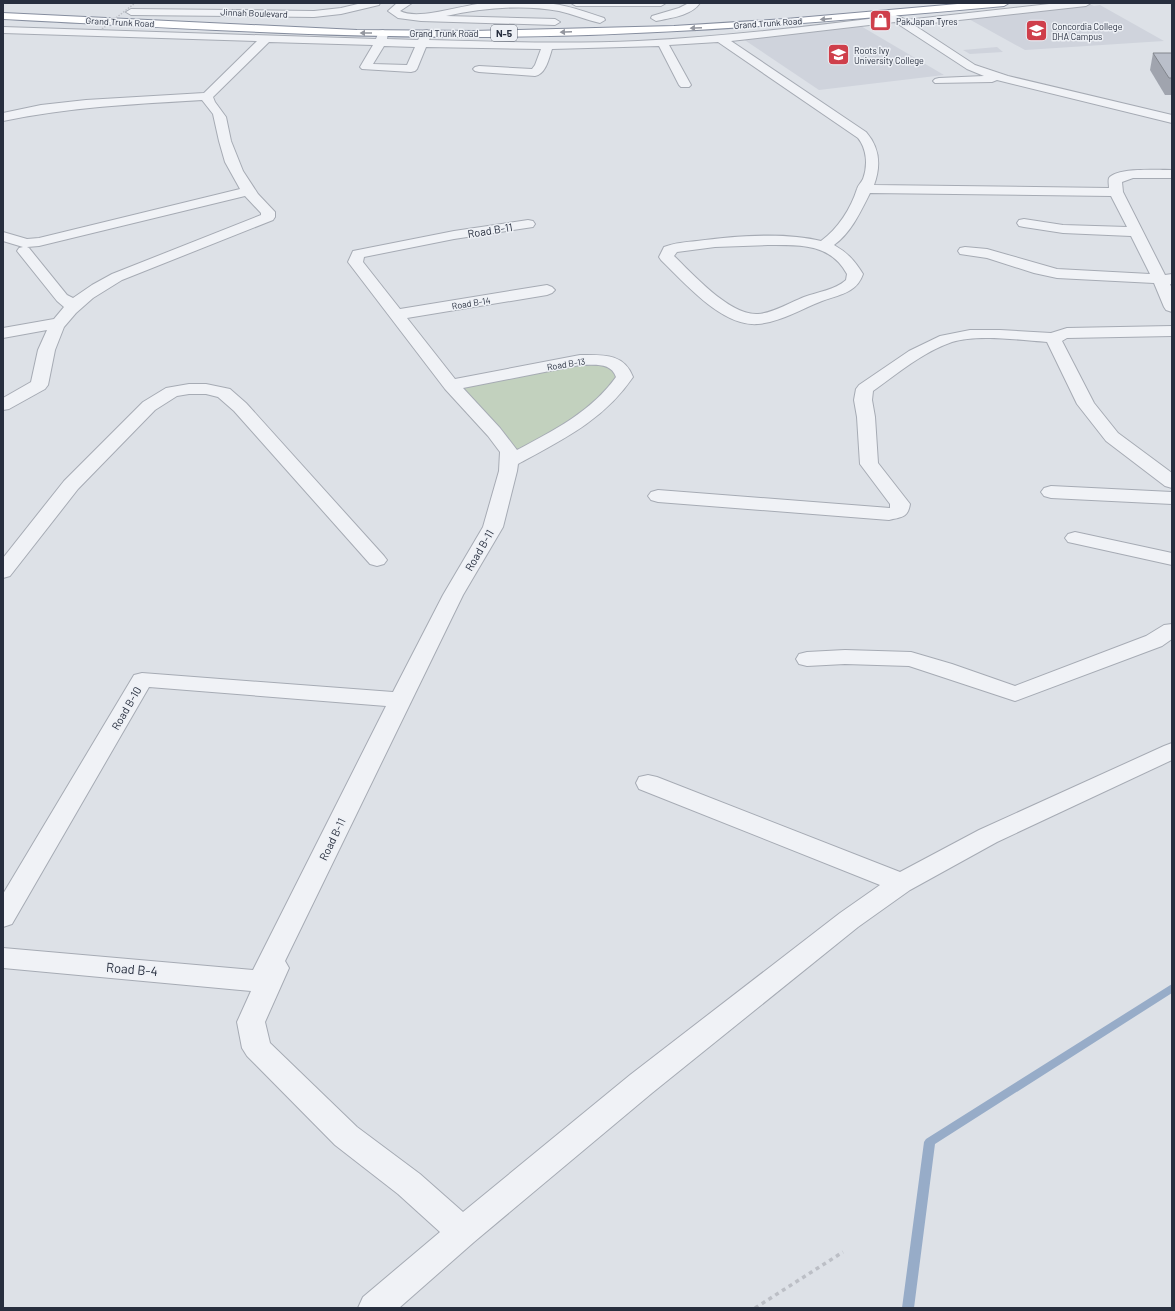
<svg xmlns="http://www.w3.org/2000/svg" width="1175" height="1311" viewBox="0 0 1175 1311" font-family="Barlow,sans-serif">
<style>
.built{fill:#cfd3dc}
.green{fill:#c2d1be}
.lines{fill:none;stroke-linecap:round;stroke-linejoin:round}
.stream{fill:#97acc8;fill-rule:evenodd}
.minor-casing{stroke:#a6abb4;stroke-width:2}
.highway-casing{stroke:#858d9e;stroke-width:2}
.path{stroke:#bcbfc6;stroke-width:3.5;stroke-dasharray:4 4;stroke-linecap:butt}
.minor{fill:#f0f2f6;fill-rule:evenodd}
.highway{fill:#fff;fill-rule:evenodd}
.path-bridge{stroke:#bcbfc6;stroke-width:1.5;stroke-dasharray:1.5 1.5;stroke-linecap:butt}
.wall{fill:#a0a4ae}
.building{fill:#babfca;stroke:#82868d}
.oneway{fill:#93969e}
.labels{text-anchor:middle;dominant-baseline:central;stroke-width:3;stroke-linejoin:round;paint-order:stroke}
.far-street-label{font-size:9px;fill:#272e3e;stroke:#edf0f5}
.far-poi-label{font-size:9px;fill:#272e3e;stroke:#edf0f5;text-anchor:start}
.shield{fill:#edf0f5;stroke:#626875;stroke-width:1}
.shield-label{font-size:10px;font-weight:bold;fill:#272e3e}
.street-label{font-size:11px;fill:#272e3e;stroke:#edf0f5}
.near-street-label{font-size:13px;fill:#272e3e;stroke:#edf0f5}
</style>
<rect width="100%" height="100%" fill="#dde1e7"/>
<g class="built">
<polygon points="1089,4 1094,6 1100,5 1164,41 1025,50 967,18"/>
<polygon points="854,22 944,75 819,90 737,35"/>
<polygon points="997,47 1003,52 970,54 963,50"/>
</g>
<polygon class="green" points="599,362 618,369 622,376 591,410 511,459 456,386"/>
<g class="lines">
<polygon class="stream" points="1172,984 1172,993 935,1144 914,1308 902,1308 924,1142 926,1139"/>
<defs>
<g id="minor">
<polygon points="362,3 380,3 379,5 341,14 314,17 131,15 126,12 131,9 314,11 341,8"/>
<path d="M397,3H412L400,11C419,21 464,4 487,3C510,2 537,1 560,5C575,8 589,13 604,18L605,20L600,23C586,20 573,14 559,11C522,4 483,8 446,16L555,19L560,22L555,25L421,21L398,18L388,11Z"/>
<polygon points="571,3 666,3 661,6 576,6"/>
<path d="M689,3H700C691,16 670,18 656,21L651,18L652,16L679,8Z"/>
<path d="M1058,3H1091L1086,6L914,25L975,65L1008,76L1172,115V123L997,80L992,82L935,83L933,81L935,79L939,78L984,76L967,69L895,22L731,41L866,132C880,148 881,166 874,185L1109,188C1109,185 1108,181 1109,178C1117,167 1159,170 1172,170V178H1133L1122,182L1123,192L1165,275L1172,274V284H1170L1172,289V312L1166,310L1164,307L1154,283L1057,278L1034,273L987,258L960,254L958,251L960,248L965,247L987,249L1057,269L1150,274L1131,236L1063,233L1024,227L1019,226L1017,223L1019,220L1024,219L1063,225L1127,227L1111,196L870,193C861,211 851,233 834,245C848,253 855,261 863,274C857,293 838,295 822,301C801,309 781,322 758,324C722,327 685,283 661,260L659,257L664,247C674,243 686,242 697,241C734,236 786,232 821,241C838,229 851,208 857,189C858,185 861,183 863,179C868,166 867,149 858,138L718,42L669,45L691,85L689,87H681L679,85L659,46L552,49C549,58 546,74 535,76L479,72L475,71L473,69L475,67L479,66L532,69L535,65L541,49L426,47L417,69L415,71L411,72L362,69L360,67L373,45L269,42L213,97L215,102L226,117L231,141L243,171L258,194L275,212V217L273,220L122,280L93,298L76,313L64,327L55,350L48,385L45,389L9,409L3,410V398L31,382L38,350L47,330L3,338V328L54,319L64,307L57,301L17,251L19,248L23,247L3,241V232L27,239L39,238L240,189L225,162L219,141L213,114L202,100C135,104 69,107 3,121V113L41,105L86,100L204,93L257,41L3,33V27L376,39L379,31L383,30L388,33L387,39L418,40L423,31L427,30L432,33L429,40C499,42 569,44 638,41C721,37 803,27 885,17L882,14L887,11L906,20ZM384,46L415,47L407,65L373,64ZM245,196L261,213V215L112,274L92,285L73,298L67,295L29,248L27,247L39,246ZM768,245C800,245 830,243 847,274L846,280C835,290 817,292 804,297C789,303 773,313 758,314C730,316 693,274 674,256L677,252L715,247Z"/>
<path d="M528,220L533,221L535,224L533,227L454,239L364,257L363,262L400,309L547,285L552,287L555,290L552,293L547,295L407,318L455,379L580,355C603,355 624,353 633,377C604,420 562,440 518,464L517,471L503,527L463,595L285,961L289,968L265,1022L270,1043L357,1127L420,1174L463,1212L630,1075L840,913L880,885L639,789L636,783L639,777L648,775L657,777L900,872L979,830L1164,746L1172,743V760L997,842L910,890L858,927L652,1093L474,1242L399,1308H358L363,1297L440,1232L398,1194L335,1145L247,1056L242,1048L237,1022L251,991L3,968V948L253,970L386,706L149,687L12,924L3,927V894L134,675L142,673L393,692L443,595L483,527L499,471L500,452L488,436L445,389L348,262L353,251L358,250L454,231ZM580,365C594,365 611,362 616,377C592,411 553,431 517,450L500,428L463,388Z"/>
<path d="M1172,326V336L1067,338L1062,341L1094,403L1118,433L1172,473V488L1165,486L1106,441L1077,404L1047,342C1020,340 977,334 952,342C923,352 898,373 873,391L872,400L875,417L878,463L910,504C908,518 901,517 889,520L658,502L651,500L648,496L651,492L658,490L890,508V504L860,464L857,417L854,400L856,389L859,385L909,351L940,336L970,330H1000L1051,333L1067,328Z"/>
<polygon points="189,384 206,384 230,389 246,403 384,556 387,560 384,564 377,566 370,564 234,411 218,397 206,394 189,394 177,396 155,410 78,489 10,576 3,578 3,558 64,481 143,402 166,388"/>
<polygon points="1051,486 1172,492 1172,504 1051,498 1044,496 1041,492 1044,488"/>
<polygon points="1075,532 1172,553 1172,565 1068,542 1065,538 1068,534"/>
<polygon points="1172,624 1172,639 1162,646 1015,701 909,666 845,664 807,666 799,664 796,659 799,654 807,652 845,650 911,652 952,664 1015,686 1146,636 1164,625"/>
</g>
<path id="highway" d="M969,3H1009L1004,6C827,22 649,37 471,37C315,37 159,27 3,19V13L357,30L474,31L674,26L786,19Z"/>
</defs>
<use href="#minor" class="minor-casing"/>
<use href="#highway" class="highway-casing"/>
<polyline class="path" points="755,1308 843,1252"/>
<use href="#minor" class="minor"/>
<use href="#highway" class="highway"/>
<polyline class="path-bridge" points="102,29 135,3"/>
</g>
<polygon class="wall" points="1153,53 1172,53 1172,95 1165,95 1150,70"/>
<polygon class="building" points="1153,53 1172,53 1172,78 1169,78"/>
<defs><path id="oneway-solid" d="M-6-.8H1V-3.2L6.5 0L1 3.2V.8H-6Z"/></defs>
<g class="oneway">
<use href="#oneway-solid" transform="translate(826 19) rotate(175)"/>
<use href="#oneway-solid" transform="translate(696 28) rotate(177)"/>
<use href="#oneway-solid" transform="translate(566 32) rotate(178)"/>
<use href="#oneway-solid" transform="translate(366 33) rotate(-180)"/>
</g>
<defs>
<symbol id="shop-square" viewBox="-11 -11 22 22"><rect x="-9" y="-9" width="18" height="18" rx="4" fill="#cf3f4b" stroke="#edf0f5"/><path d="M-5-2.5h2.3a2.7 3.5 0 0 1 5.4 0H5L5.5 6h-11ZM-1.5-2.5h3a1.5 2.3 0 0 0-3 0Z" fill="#fff"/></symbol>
<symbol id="university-square" viewBox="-11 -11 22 22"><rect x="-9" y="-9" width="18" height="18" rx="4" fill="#cf3f4b" stroke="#edf0f5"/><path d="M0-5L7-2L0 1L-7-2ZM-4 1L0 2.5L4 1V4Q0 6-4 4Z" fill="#fff"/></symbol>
</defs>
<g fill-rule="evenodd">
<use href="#shop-square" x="868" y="8" width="25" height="25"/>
<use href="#university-square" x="1024" y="18" width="25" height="25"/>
<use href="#university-square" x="826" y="42" width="25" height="25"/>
</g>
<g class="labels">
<g class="far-street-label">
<text transform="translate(254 13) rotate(2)">Jinnah Boulevard</text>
<text transform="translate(120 22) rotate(3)">Grand Trunk Road</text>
<text transform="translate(768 23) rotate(-4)">Grand Trunk Road</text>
<text x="444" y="33">Grand Trunk Road</text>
<text transform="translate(471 303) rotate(-9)">Road B-14</text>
<text transform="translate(566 364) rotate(-9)">Road B-13</text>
</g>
<g class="far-poi-label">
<text x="896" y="21">PakJapan Tyres</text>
<text x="1052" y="26">Concordia College<tspan x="1052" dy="10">DHA Campus</tspan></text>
<text x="854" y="50">Roots Ivy<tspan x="854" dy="10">University College</tspan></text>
</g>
<rect class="shield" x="491" y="25" width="26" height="16" rx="3"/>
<g class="shield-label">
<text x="504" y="33">N-5</text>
</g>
<g class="street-label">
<text transform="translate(490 230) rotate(-9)">Road B-11</text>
<text transform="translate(479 550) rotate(-60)">Road B-11</text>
<text transform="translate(126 708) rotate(-60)">Road B-10</text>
<text transform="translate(332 839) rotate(-64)">Road B-11</text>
</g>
<g class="near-street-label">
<text transform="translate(132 969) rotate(5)">Road B-4</text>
</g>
</g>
<rect width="1175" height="1311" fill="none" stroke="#272e3e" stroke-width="8"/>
</svg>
